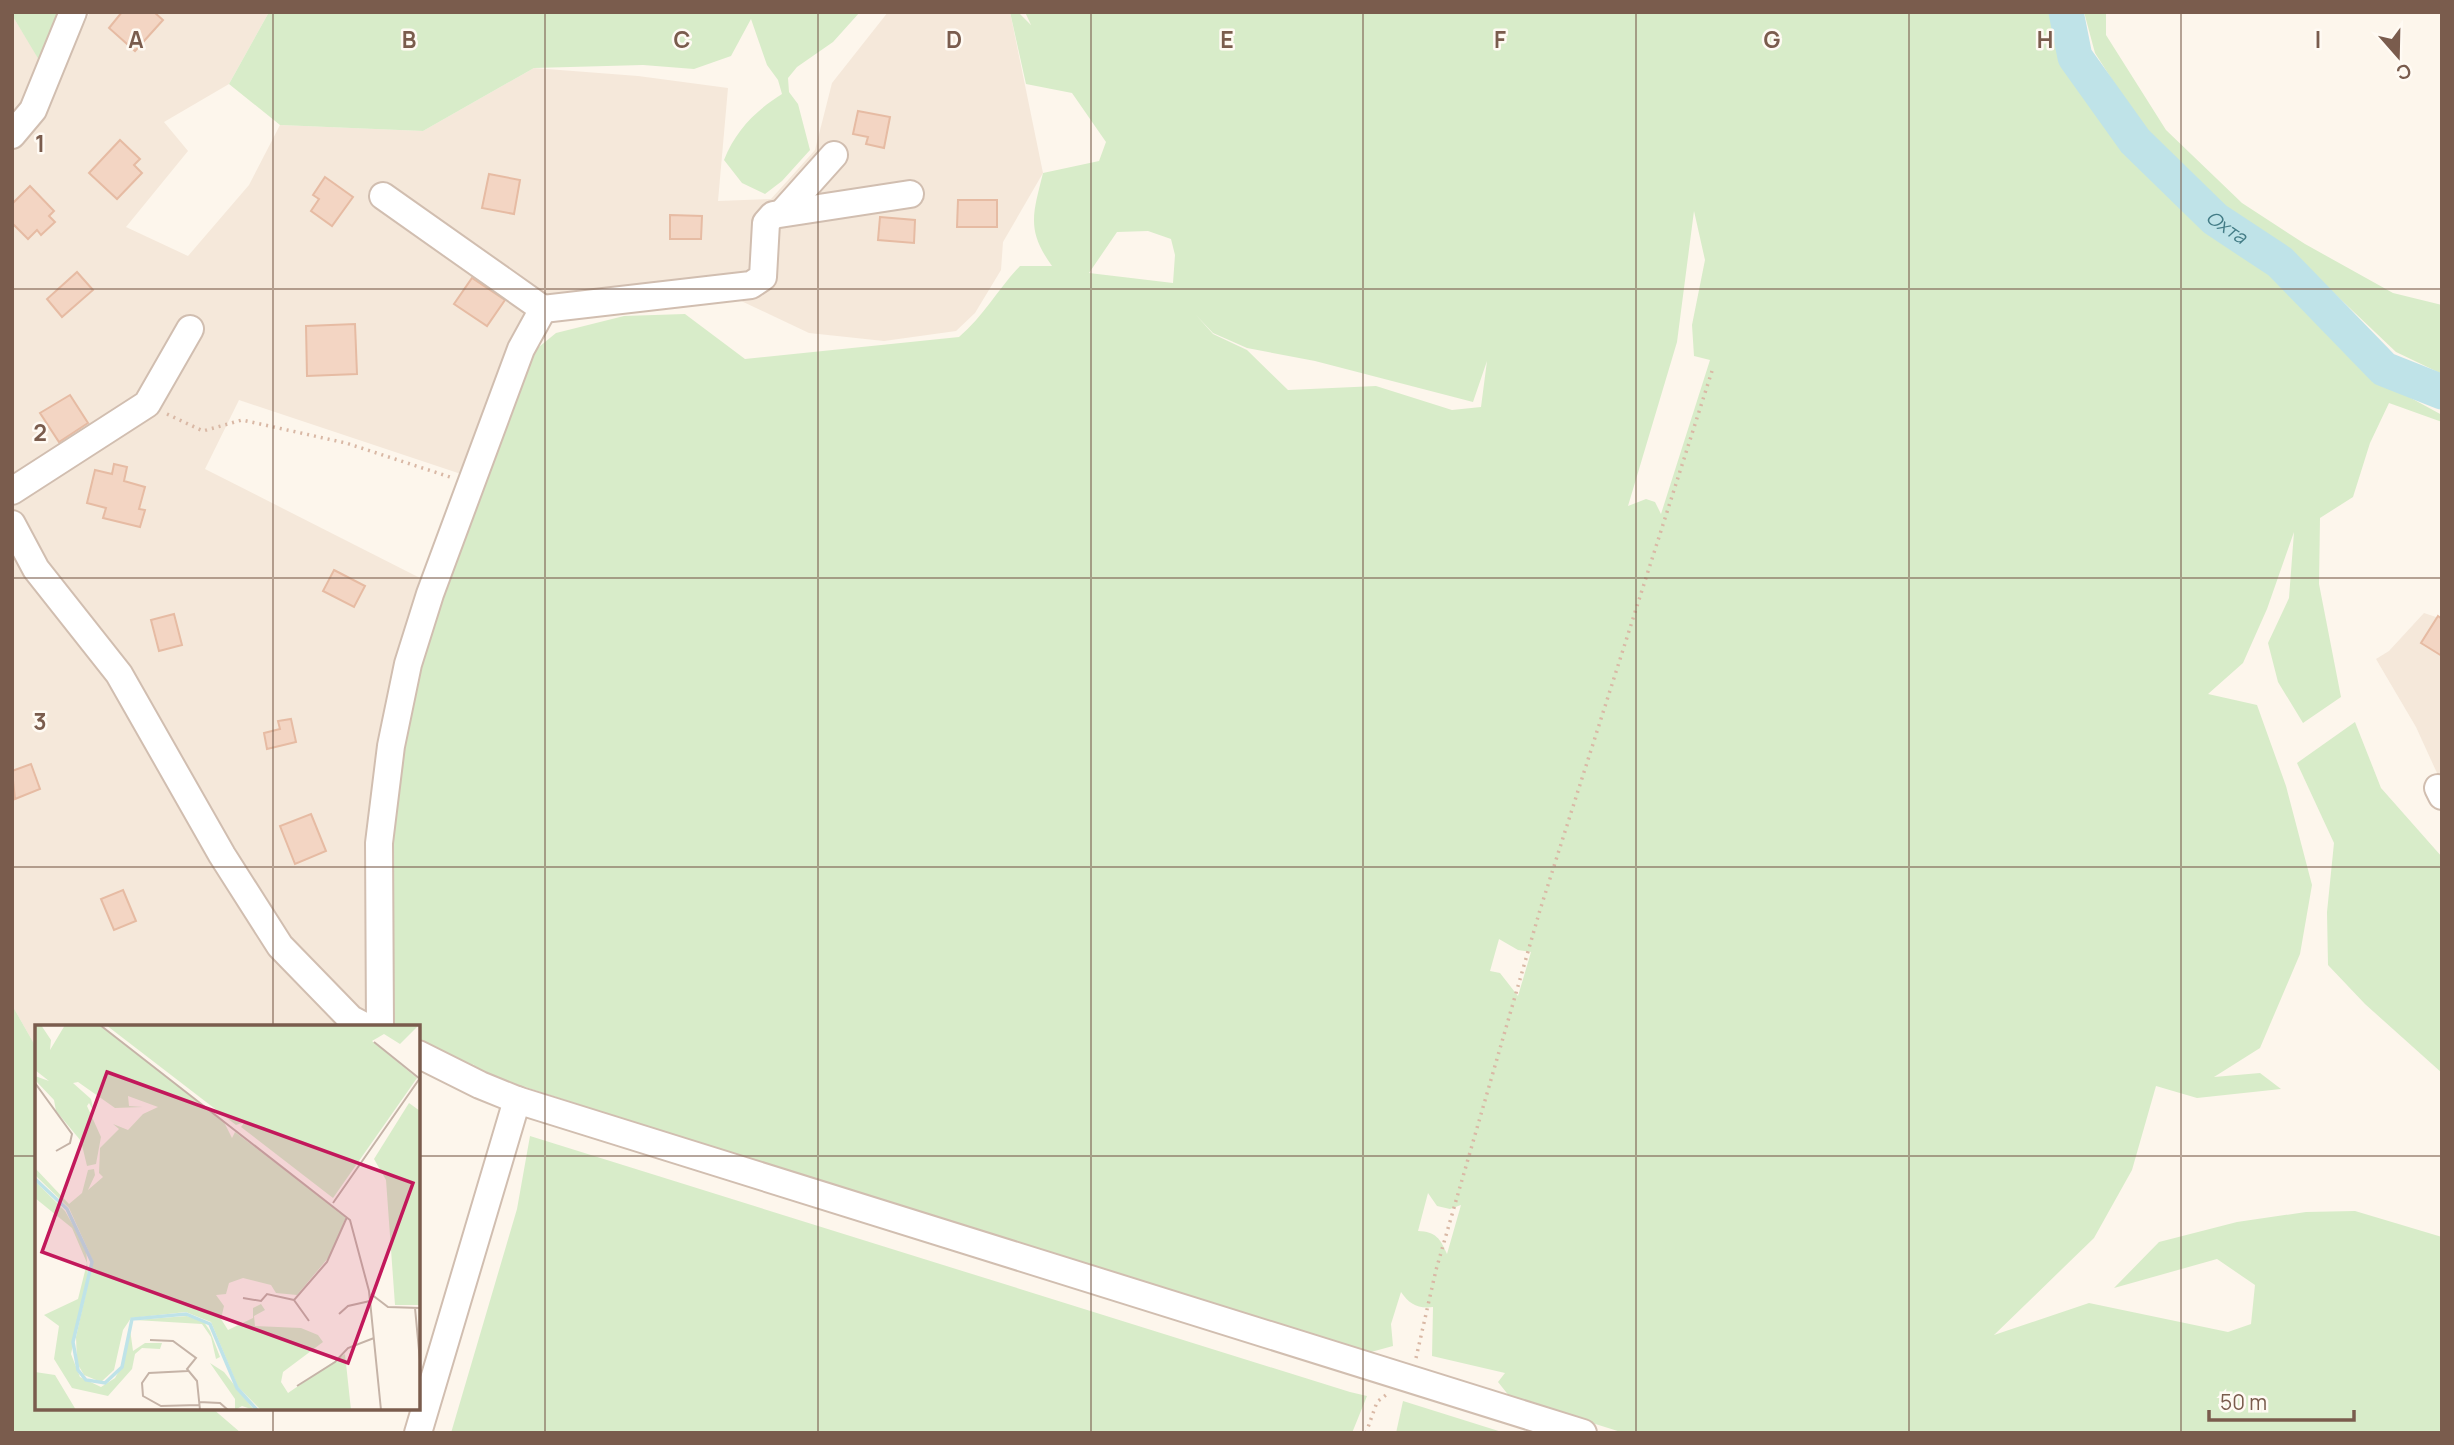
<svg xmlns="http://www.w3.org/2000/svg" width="2454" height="1445" viewBox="0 0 2454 1445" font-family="Manrope,sans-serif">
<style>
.residential{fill:#f5e8da}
.green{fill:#d8ecc9;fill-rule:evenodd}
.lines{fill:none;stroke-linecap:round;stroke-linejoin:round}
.river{stroke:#bfe3e8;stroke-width:35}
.building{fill:#f3d5c3;stroke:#e6bba3;stroke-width:2}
.minor-casing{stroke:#d1beb0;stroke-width:30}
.path{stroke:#d9b8a5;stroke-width:3.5;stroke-dasharray:2 5;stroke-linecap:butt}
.minor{stroke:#fff;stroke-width:26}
.grid{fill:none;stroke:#7a5c4d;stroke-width:2;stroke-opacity:0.55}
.labels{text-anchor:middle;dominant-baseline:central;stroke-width:5;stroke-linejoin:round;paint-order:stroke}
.water-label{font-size:19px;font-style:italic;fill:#437c86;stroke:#fffaf3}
.inset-river{fill:none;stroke:#bfe3e8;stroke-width:3.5}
.inset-road{fill:none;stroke:#c5b3a7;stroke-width:2}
.view{fill:#c2185b;fill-opacity:0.15;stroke:#c2185b;stroke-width:3.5}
.inset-edge{fill:none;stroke:#7a5c4d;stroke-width:3.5}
.grid-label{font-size:23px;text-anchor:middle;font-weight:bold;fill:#7a5c4d;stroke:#fffaf3;stroke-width:5;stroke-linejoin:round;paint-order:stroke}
</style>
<rect width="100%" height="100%" fill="#fdf6ec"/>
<g class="residential">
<polygon points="90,12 269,12 229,84 164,122 188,151 126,227 188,256 249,185 280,125 423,131 534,68 638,76 728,88 718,201 771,199 815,150 832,83 888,12 1010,12 1043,173 1003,242 1001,270 975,313 956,331 884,341 809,333 720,291 545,311 467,476 239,400 205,469 422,579 389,692 372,784 369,879 372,980 363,1027 37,1027 37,1049 12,1005 12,15 55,84"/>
<polygon points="2424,613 2442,619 2442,784 2416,727 2376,659 2389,651"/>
</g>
<g class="green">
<polygon points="12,12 65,12 39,60 12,15"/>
<path d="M269,12H860L833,42L797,67L788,78L789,92L798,104L810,150L782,181L765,194L742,183L724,160C736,130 755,111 782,94L778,80L767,65L751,19L731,56L694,69L643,65L534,68L423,131L280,125L229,84Z"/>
<path d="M1010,12H1018L1031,25L1025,12H2054L2068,65L2132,150L2203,228L2275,271L2313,317L2378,380L2442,415V422L2389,403L2370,443L2353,497L2320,518L2319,584L2341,697L2303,723L2278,682L2268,643L2289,598L2294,532L2267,609L2243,663L2208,694L2257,705L2286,786L2312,885L2300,954L2260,1048L2214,1077L2260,1073L2281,1089L2197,1098L2156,1086L2132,1170L2094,1238L1994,1335L2089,1303L2228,1332L2251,1324L2255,1285L2217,1259L2114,1288L2159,1242L2237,1222L2306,1212L2355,1211L2442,1237V1433H1624L1510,1397L1498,1382L1505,1373L1432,1356L1433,1307C1418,1309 1409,1304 1401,1292L1391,1324L1393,1346L1360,1355L472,1070L474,1064L467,1072L418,1046V1027H387L391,795L440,585L534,351L556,333L624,316L685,314L745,359L959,337C984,316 998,289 1020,266H1052C1026,230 1033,214 1043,173L1099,161L1106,142L1072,93L1026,84ZM1694,211L1705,260L1692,325L1694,356L1710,360L1661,514L1655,502L1646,499L1628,506L1677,342ZM1148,231L1171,239L1175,255L1173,283L1089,273L1117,232ZM1196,315L1213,333L1247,348L1315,361L1473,402L1487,361L1481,407L1452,410L1376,386L1288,390L1247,350L1213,334ZM1499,939L1518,950L1531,952L1518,996L1500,973L1490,971ZM1428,1193L1437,1206L1450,1209L1461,1205L1447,1254C1440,1238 1436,1232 1418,1231Z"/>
<polygon points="2084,12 2106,12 2106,35 2166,130 2242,203 2305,244 2393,293 2442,305 2442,374 2396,352 2294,255 2234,216 2150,139 2095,53"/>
<polygon points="2355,722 2381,788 2442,857 2442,1073 2365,1004 2328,965 2327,912 2334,843 2297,763"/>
<polygon points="12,1005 37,1049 37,1408 212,1408 241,1433 12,1433"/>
<polygon points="530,1136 1350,1392 1367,1396 1352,1433 451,1433 517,1209"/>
<polygon points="1403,1401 1505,1433 1396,1433"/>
</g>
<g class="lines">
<path class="river" id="s1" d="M2066,12L2075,57L2135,141L2215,219L2280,262L2384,369L2442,392"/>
</g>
<g class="building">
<polygon points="122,12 154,12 163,20 135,51 109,28"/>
<polygon points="858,111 890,117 884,148 866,144 868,137 853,134"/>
<polygon points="120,140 140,159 134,165 142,173 117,199 89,173"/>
<polygon points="489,174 520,180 514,214 482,208"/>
<polygon points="325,177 353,197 332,226 311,211 319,199 313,195"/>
<polygon points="30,186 54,211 49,216 55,222 41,235 37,230 28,239 12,223 12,204"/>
<polygon points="958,200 997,200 997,227 957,227"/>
<polygon points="670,215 702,216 701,239 670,239"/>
<polygon points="880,217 915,220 914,243 878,240"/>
<polygon points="77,272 93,290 62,317 47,299"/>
<polygon points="472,278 505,300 487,326 454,304"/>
<polygon points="355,324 357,374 307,376 306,326"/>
<polygon points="70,395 88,423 59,442 40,413"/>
<polygon points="114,464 127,467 124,481 145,487 139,509 145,510 140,527 103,518 106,508 87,503 95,470 112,474"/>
<polygon points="334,570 365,586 354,607 323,591"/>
<polygon points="174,614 182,645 159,651 151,620"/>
<polygon points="2438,616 2442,619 2442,656 2421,643"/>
<polygon points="291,719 296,742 267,749 264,733 280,729 278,721"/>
<polygon points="31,764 40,789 15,799 12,771"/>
<polygon points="311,814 326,851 295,864 280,826"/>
<polygon points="123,890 136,921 114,930 101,899"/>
</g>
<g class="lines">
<defs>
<g id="minor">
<polyline points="12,135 33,110 73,12"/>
<polyline points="783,212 834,155"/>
<polyline points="543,309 751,285 763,277 766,223 773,215 910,194"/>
<polyline points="12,491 147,404 190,329"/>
<polyline points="12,524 36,569 119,674 222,855 280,946 351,1019 366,1027"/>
<polyline points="2438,788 2442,796"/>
<polyline points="380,1027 379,843 391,746 408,664 430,594 521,349 543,309 383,196"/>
<polyline points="418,1054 480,1085 517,1100 1583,1433"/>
<polyline points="418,1433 517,1100"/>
</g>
</defs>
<use href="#minor" class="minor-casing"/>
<g class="path">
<polyline points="167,414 203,431 242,420 346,443 450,477"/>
<polyline points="1416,1358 1436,1270 1540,910 1712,371"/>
<polyline points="1366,1433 1377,1402 1386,1395"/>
</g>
<use href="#minor" class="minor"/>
</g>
<path class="grid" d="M273,12V1027M545,12V1433M818,12V1433M1091,12V1433M1363,12V1433M1636,12V1433M1909,12V1433M2181,12V1433M12,289H2442M12,578H2442M12,867H2442M12,1156H37M418,1156H2442M273,1408V1433"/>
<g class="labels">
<g class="water-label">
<text stroke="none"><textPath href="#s1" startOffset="275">Охта</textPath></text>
</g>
</g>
<g transform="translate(35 1025)">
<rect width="385" height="385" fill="#fdf6ec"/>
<path d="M0,0H6L16,15L15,25L30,0H64L189,97L197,113L200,107L311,192L294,232L262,270L241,268L236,260L208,253L194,258L191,269L181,270L189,281L186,294L193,305L218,293V283L226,279L230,285L219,291L220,301L266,303L283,310L288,317L248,347L246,357L253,368L310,329L316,385H226L203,362L176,297L151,287L96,293L88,305L79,345L66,357L49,350L42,338L41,312L58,236L34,183L0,150V143L34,179L47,168L53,145L59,144L60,150L53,165L68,152L64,148L65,123L84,104L78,99L93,105L108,89L123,82L93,71L94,81L108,82L80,83L43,57L38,58L56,74L59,87L54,78L52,81L66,112L61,139L52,141L46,116L21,86L19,75L0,55V51L14,56L0,45ZM71,0H384L365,19L349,9L337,16L382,53L298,173L206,102L210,97L201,100ZM374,78L385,86V280H360L351,155L339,134ZM0,156L30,186L51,223L53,250L36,329L45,352L66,362L80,353L89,337L95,304L98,326L110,318H127L125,324L107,323L100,329L97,344L73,371L37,363L19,334L24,301L9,290L43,274L52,238L37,203L0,173ZM152,291L169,297L175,306L185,332L181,334L176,312L167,299L100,295ZM175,338L189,347L219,385L207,381L200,385V374ZM0,347L20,350L41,385H0Z" fill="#d8ecc9"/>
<path class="inset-river" d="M0,154L32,184L57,237L38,317L43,345L51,355L70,358L87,342L97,294L151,289L175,299L202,363L222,385"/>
<path class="inset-road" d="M65,0L315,195L334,266L346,385M339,17L385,54M0,58L37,109L35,118L21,126M298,178L385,53M336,269L353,282L385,283M208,273L226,276L232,269L259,275M380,283L385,336M304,289L313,281L335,276M274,296L259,275L292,237L312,192M115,315L138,316L161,333L152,344L162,356L165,385M153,346L114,348L107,358L108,371L126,381L164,380M262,361L300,337L313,323L339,313M164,377L185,378L193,385"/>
<path class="view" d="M72,47L378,158L313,338L7,227Z"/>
<rect width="385" height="385" class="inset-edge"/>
</g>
<g class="grid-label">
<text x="136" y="48">A</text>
<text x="409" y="48">B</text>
<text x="682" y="48">C</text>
<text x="954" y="48">D</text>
<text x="1227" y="48">E</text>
<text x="1500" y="48">F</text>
<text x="1772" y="48">G</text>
<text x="2045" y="48">H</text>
<text x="2318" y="48">I</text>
<text x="40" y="152">1</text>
<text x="40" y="441">2</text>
<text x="40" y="730">3</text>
</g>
<rect width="2454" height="1445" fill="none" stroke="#7a5c4d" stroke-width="28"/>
<g transform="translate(2398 56) rotate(160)" stroke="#fffaf3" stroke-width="5" paint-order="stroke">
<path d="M0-5L12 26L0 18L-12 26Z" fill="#7a5c4d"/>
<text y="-10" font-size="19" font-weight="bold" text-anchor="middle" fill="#7a5c4d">С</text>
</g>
<path d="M2209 1410v10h145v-10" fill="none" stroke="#7a5c4d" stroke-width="3.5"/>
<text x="2220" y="1410" font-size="21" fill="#7a5c4d" stroke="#fffaf3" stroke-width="5" paint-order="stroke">50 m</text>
</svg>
